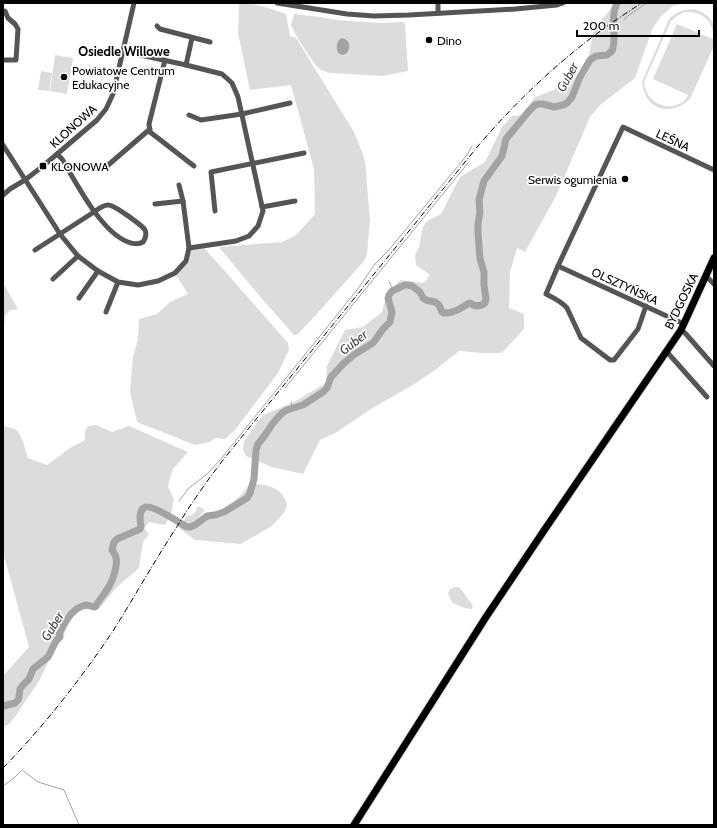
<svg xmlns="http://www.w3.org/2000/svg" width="717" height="828" viewBox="0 0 717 828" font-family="Cabin,sans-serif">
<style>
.green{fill:#dcdcdc;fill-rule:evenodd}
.water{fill:#a3a3a3}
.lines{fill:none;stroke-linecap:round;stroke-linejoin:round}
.stream{stroke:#a3a3a3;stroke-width:1}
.river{stroke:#a3a3a3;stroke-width:7}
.major-casing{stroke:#dbdbdb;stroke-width:9}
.minor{stroke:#555;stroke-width:5}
.major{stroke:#000;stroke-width:7}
.rail{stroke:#000;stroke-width:1;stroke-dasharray:6 2 1 2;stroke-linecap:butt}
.poi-dot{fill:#000;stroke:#fff;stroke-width:1.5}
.labels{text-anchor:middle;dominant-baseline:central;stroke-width:3.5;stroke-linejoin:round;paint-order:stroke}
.poi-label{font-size:12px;fill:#000;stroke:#fff;text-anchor:start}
.street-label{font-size:12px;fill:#000;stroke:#fff}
.neighbourhood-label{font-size:13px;font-weight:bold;fill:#000;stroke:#fff}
.water-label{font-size:13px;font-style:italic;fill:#444;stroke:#fff}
</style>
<rect width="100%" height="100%" fill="#fff"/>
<g class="green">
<path d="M239,3C256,3 269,8 286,14L290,36L296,38L354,132L363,154L365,161L370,220L367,254L364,261L315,316L297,335H294L262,299L219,247L282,242L296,235L315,214L314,169L291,85L250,90L238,33Z"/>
<polygon points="615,3 684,3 673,6 661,16 652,30 635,78 600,105 590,117 556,196 525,252 517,248 510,272 509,308 524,314 524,329 502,353 483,353 459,351 435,370 416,383 371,409 337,432 320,440 303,474 272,467 246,456 243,450 244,441 263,415 294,402 326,383 327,366 345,330 363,327 382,312 386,296 400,280 424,283 430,275 416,265 415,255 419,247 423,227 427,221 441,214 460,177 485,162 502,127 512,116 522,115 535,97 554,90 565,80 572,81 587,65 593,33 596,25 605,16"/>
<path d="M693,9L702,12L709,17L714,25V46L690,99C669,118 645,109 642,82L669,19C676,12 682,10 693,9ZM684,12C702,11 715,21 713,39L677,24L653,79L688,95C681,110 659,109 650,97C646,93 645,88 644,82L671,21L677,16Z"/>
<polygon points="294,14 320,17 336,20 380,23 404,22 405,24 408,71 383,76 329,73 320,69 316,66 298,39 291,25"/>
<polygon points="55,55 73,58 67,94 50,91"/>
<polygon points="41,71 52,73 49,91 38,90"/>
<polygon points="204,248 223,269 288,343 289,350 278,373 235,430 225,439 215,438 210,442 195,445 137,422 130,392 133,357 138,339 139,319 157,314 170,302 188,294 176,275 190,249"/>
<polygon points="3,283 18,309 10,310 5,316 3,338"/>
<path d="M3,425C7,428 10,427 15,429C22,433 25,450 28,458L47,465L70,448L85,440V431L88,426L96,425L112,432L129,426L188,452L173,469L168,486L174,500L171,514L165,525L149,522L144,528L149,534L143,542L139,568L117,587L99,609H83L75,613L64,630L65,634L55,648L39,681L14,718L9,724L3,727V676L29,647L3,552Z"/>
<path d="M257,484C272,486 283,489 287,505L284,513L272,526L241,544L195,540L179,528L186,517L194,514L198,506L205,510L197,519L221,512L240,496L249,485Z"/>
<path d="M454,587H459L463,592L473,606L472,609C466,609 458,606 452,602L448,593L450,589Z"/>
</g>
<path class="water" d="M342,38C350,40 351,47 347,53L343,55L338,53C336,47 336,43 340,39Z"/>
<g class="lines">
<g class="stream">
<polyline points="624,20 626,17 647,3"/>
<polyline points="614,34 616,33"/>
<polyline points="523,114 525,116"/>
<polyline points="389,281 393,291"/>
<polyline points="285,388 468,163"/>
<polyline points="291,402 293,409"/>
<polyline points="179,501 189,488 207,474 220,460 357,290 375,264 388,251 467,155 472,146"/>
<polyline points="22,770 38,782 64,790 79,825"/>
<polyline points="3,786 14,778 21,771"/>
</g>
<path class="river" d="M3,705L4,706L15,703L18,700L19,697L20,689L23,685L29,679L33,669L48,657L56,641L60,637L59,634C65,623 71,608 86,605C89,605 92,607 95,607C99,600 104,595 108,588C112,582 118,566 116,558C116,555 113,552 112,550L114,542L117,539L140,529L141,527C140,521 138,509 146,507C153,505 180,523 187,527H190L195,525L207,516L215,515L224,512L247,498L250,493L254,479L256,450L258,444L265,435L273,423L282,413L287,410L303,405L323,392L327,388L331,377L344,363L355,354L373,343L383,329L390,322L392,312L388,298L389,295L392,291L405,285H408L412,286L420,292L423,298L426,300L435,302L439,305L442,312L444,313C450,313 456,311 461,308C465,306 466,304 470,303L473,305L477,306L482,305L485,303L486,299L484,285V272L480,259L478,232V224L480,212L479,200L484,181L502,156L506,139L529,111L535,105L539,104H543L554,107L563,105L567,103L572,97L580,77L590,60L596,56L607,55L612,51C618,35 609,20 617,3"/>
<defs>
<polyline id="major" points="354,825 486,617 543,532 681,330 714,258"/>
</defs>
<use href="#major" class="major-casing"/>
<g class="minor">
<polyline points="277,3 347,14 374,16 409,15 515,9 557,5 563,3"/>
<polyline points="438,3 438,13"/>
<polyline points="157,26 160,29 210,42"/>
<polyline points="122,51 186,65 222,74 232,83 238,97 263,211 258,226 249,236 236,241 189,248"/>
<polyline points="3,60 16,60 18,29 15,24 8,18 5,11"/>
<polyline points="165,60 149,124 150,132 194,166"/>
<polyline points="186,65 192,38"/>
<polyline points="189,115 201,120 242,114 290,103"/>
<polyline points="3,145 60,234 78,256 98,271 118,282 138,285 158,281 175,273 186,261 189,248 183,201 179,185"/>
<polyline points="107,166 150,129"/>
<polyline points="3,195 10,189 25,180 43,166 97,120 106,109 113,94 134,3"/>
<polyline points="155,204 183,201"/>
<polyline points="262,207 295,201"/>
<polyline points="215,211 211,172 304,153"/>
<path d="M35,250L94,212C98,209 103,205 108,205C113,204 143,226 145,230C147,234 145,239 143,242C138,245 133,244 128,242C101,232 77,184 62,159L57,154"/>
<polyline points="558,266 684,324"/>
<polyline points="706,276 714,284"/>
<polyline points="53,279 78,256"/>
<polyline points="79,298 98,271"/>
<path d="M646,306L638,329L614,360H610L581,338L567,308C561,301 554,298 546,294L558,266L623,127L714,170"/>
<polyline points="106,312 118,282"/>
<polyline points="681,330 685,333 714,366"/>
<polyline points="667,352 707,397"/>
</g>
<use href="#major" class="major"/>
<path class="rail" d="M3,768C44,726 80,680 113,631C135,596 155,560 178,525C192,502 207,481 223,460L478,146C526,90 579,42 642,3"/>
</g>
<g class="poi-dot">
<circle cx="429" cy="40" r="4"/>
<circle cx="64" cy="77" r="4"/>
<rect x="39" y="162" width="8" height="8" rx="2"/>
<circle cx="625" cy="179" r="4"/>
</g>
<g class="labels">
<g class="poi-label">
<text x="437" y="40">Dino</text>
<text x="72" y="70">Powiatowe Centrum<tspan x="72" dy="14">Edukacyjne</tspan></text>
<text x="51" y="166">KLONOWA</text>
<text x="617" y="179" text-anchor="end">Serwis ogumienia</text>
</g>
<g class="street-label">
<text transform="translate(73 126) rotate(-42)">KLONOWA</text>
<text transform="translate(673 140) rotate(25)">LEŚNA</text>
<text transform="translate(625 286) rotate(25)">OLSZTYŃSKA</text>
<text transform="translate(681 301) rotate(-64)">BYDGOSKA</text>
</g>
<g class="neighbourhood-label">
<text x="124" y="51">Osiedle Willowe</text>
</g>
<g class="water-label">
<text transform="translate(567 77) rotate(-62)">Guber</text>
<text transform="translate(353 342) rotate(-38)">Guber</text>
<text transform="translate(52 626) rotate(-59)">Guber</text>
</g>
</g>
<rect width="717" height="828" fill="none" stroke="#000000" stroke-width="8"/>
<path d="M577 30v6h122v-6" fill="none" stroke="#000000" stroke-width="2"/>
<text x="583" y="30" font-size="12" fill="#000000" stroke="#ffffff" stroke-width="3" paint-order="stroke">200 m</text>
</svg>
